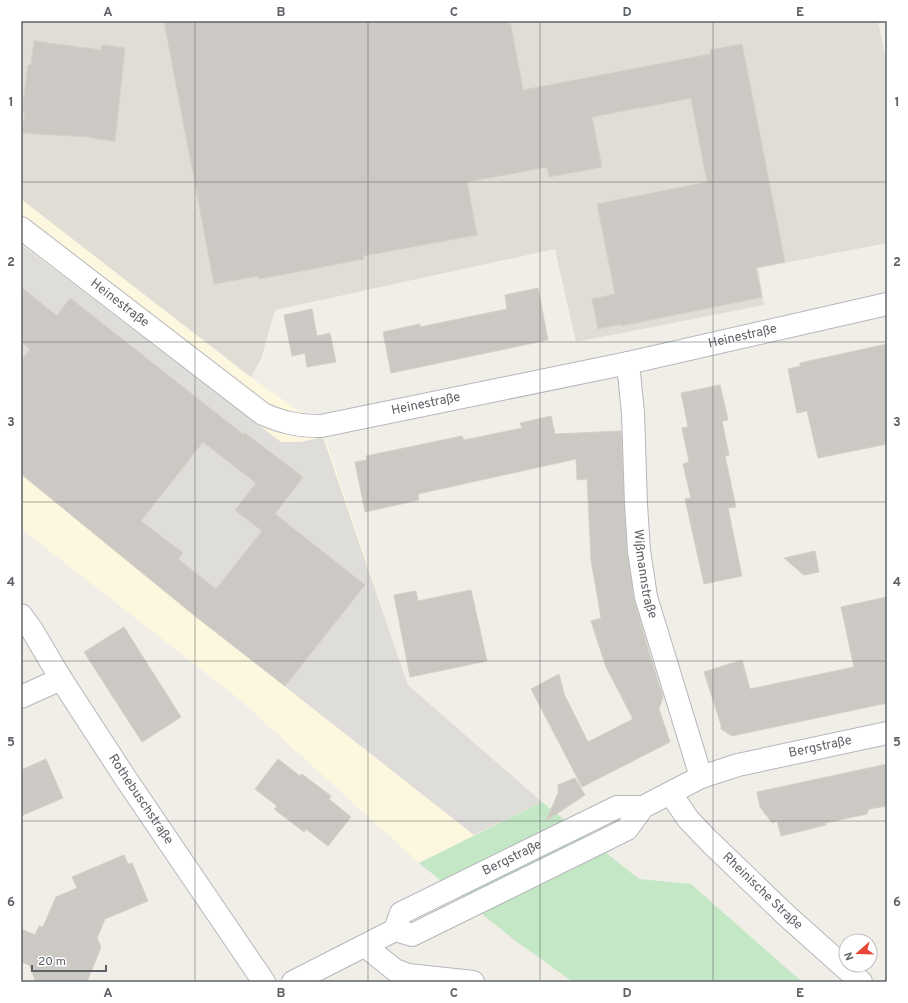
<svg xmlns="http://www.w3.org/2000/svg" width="908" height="1003" viewBox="0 0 908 1003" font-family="Overpass,sans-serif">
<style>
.commercial{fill:#fef7df}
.industrial{fill:#dfddd9}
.education{fill:#e0ddd5}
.green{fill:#c4e7c5}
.building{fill:#ccc9c4;stroke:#d5d0c5;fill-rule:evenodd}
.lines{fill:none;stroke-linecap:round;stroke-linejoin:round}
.minor-casing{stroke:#b4b7bb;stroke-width:24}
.minor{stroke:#fff;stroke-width:22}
.grid{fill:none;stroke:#5e6267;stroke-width:1;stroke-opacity:0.55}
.labels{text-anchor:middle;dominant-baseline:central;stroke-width:4;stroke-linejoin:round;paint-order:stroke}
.street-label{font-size:13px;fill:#5e6267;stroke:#fff}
.neatline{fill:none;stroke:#5e6267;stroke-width:1.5}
.grid-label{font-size:13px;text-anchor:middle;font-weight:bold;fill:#5e6267}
</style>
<rect width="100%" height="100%" fill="#f0eee7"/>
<polygon class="commercial" points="21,199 250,377 321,426 408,685 542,802 419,863 239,699 24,531 21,532"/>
<polygon class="industrial" points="21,244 281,442 301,442 323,437 408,685 542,802 474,835 195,616 21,474"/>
<polygon class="education" points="21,21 878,21 887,66 887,243 758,268 764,305 576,342 555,249 275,310 261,359 251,377 21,199"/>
<polygon class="green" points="542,802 639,879 691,884 802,982 573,982 513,939 419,863"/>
<g class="building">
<polygon points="164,21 510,21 523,90 711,54 710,50 742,44 785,262 756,268 762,297 621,326 621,324 598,329 592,299 615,294 597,204 707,182 691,98 592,117 602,167 549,177 547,167 467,182 477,235 363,256 364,259 259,279 258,276 214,284"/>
<polygon points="34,41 101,50 102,45 125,48 115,141 91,138 91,137 22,133 25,111 22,111 28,65 31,65"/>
<path d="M21,287L57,316L70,298L244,435L245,433L303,477L275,514L365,585L285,686L195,616L21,474V361L30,349L21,342ZM203,442L256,483L235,510L262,531L216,589L178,559L183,553L141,521Z"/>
<polygon points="538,288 548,340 391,373 383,332 420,324 420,327 507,309 505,295"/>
<polygon points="312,309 317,336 330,333 336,362 307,367 305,353 292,356 284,315"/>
<polygon points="887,344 887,444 818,458 807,411 797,413 788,369 800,366 800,363"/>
<polygon points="720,385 728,420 722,421 729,455 725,456 736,507 728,508 742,576 704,584 685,499 691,498 683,464 689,462 682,428 688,427 681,393"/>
<polygon points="551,416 555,434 621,431 627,552 634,599 649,652 663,697 659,709 670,742 582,787 531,689 559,674 564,694 588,742 633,719 606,667 591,621 601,618 591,560 587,479 577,480 576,459 418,494 419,500 365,512 355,462 367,460 366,456 462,436 464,440 522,428 520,423"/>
<polygon points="815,551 819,572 804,575 784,558"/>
<polygon points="471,590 487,661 410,677 394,595 416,591 418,601"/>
<polygon points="887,597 887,703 732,736 721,729 721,725 704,672 742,660 750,689 854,667 841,607"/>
<polygon points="124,627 181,717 142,742 84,652"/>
<polygon points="46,759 63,798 21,816 21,770"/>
<polygon points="278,759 300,776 302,774 331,796 329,799 351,817 328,846 306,829 304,832 274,809 277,806 255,789"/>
<polygon points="887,764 887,806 869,809 867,814 825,823 826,825 781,836 777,821 772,823 760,807 757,792"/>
<polygon points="575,778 585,795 546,821 558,793 558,785"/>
<polygon points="124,855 128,864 132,863 148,901 105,919 97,938 101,947 87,982 36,982 29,965 21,962 21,929 35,935 39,926 43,927 56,897 77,888 72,877"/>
</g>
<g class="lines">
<defs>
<g id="minor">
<path id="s1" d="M21,228L263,414C284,423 298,426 321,426L628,363L887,304"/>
<path id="s2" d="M628,363L633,413L636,505L639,551L646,597L701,777"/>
<path id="s3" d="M21,615L32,630L61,679L126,779L264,982"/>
<polyline points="21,697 61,679"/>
<path id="s4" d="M671,794L688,819L709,841L787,916L861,982"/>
<path id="s5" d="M395,930L401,913L617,807H643L701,777L738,765L887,733"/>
<polyline points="365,946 395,970 408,975 473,982"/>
<polyline points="293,982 395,930 412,935 605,840 627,829 643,807"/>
</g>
</defs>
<use href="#minor" class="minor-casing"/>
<use href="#minor" class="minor"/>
</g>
<path class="grid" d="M195,21V982M368,21V982M540,21V982M713,21V982M21,182H887M21,342H887M21,502H887M21,661H887M21,821H887"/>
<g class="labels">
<g class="street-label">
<text stroke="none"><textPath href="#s1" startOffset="124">Heinestraße</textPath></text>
<text stroke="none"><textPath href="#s1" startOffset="796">Heinestraße</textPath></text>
<text stroke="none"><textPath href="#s1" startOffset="472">Heinestraße</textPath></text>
<text stroke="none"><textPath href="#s2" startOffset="212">Wißmannstraße</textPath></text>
<text stroke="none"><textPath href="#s5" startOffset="473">Bergstraße</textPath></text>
<text stroke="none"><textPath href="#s3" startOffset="220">Rothebuschstraße</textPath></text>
<text stroke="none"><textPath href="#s5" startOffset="142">Bergstraße</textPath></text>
<text stroke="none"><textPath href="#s4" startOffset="134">Rheinische Straße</textPath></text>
</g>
</g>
<rect width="908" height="1003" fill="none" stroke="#ffffff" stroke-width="44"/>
<g transform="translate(858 953) rotate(250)"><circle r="19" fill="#ffffff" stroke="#bfc0c2"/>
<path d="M0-3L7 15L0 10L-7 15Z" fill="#e84636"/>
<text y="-6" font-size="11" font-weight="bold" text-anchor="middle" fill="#5e6267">N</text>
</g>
<path d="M32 965v6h74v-6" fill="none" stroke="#5e6267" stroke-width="2"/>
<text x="38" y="965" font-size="12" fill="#5e6267" stroke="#ffffff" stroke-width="3" paint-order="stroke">20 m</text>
<rect x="22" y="22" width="864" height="959" class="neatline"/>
<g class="grid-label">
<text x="108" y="16">A</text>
<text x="281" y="16">B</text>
<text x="454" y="16">C</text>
<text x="627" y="16">D</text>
<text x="800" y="16">E</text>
<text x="11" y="106">1</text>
<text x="897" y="106">1</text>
<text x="11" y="266">2</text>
<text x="897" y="266">2</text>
<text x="11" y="426">3</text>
<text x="897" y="426">3</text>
<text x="11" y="586">4</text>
<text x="897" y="586">4</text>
<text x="11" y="746">5</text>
<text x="897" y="746">5</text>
<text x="11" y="906">6</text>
<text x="897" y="906">6</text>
<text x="108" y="997">A</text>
<text x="281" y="997">B</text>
<text x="454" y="997">C</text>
<text x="627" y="997">D</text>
<text x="800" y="997">E</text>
</g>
</svg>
